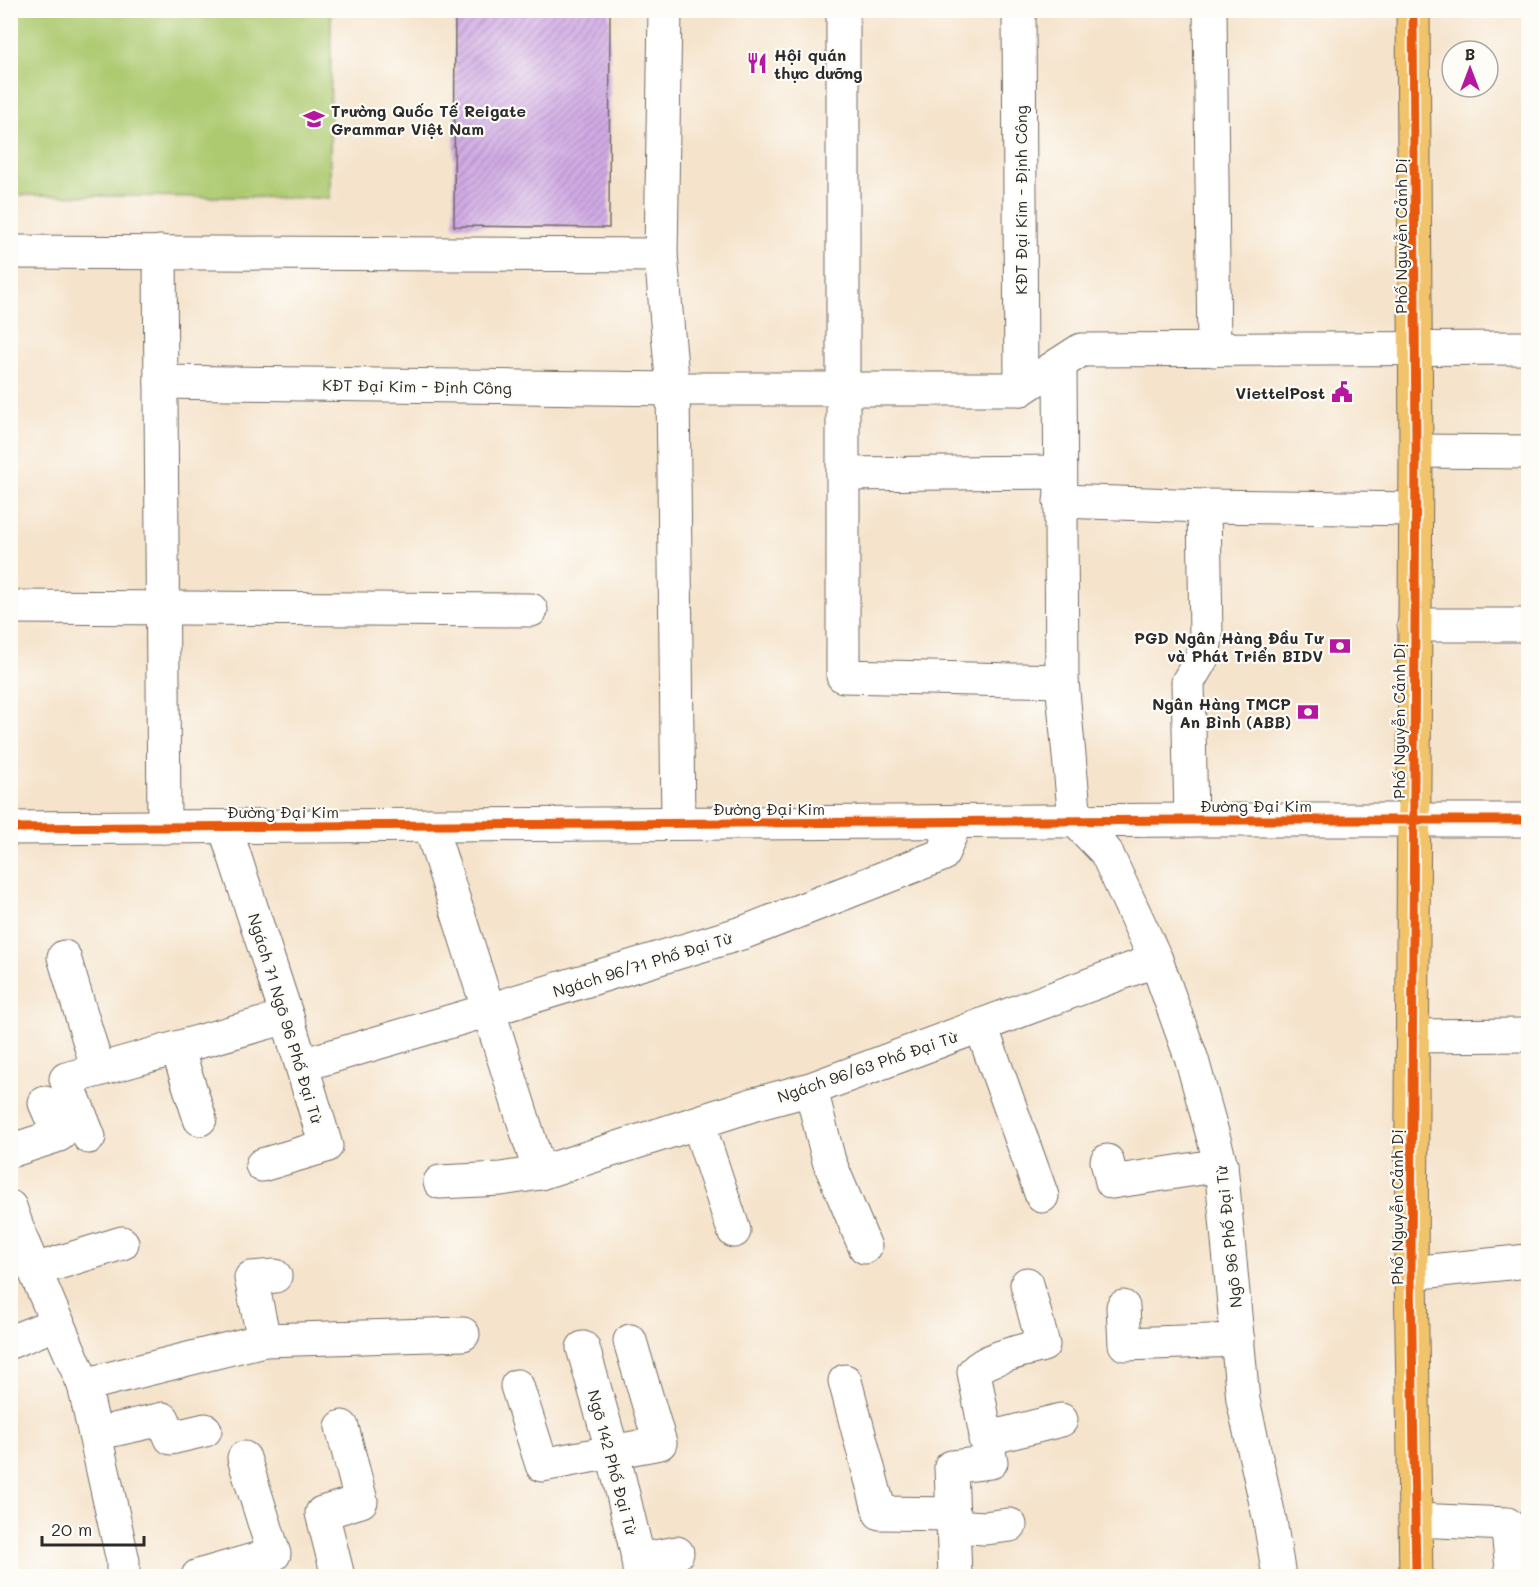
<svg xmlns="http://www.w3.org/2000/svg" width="1539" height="1587" viewBox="0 0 1539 1587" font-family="Mali,sans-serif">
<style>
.grass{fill:#adca71;stroke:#6c7a4e;stroke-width:1.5}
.building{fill:url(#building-hatch)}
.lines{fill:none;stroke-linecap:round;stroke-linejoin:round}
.minor-casing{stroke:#726b63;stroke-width:35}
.major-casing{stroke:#726b63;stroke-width:35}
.minor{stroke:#fff;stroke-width:33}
.major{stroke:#f1c36a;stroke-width:33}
.cycleway-casing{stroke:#fdfcf7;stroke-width:13}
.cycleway{stroke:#e8590c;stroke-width:9}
.labels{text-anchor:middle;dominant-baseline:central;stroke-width:4.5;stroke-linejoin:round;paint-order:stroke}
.poi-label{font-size:16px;font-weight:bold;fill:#2b2b2b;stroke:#fdfcf7;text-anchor:end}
.street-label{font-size:16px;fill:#2b2b2b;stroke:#fdfcf7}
</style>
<defs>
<pattern id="building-hatch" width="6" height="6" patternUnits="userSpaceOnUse" patternTransform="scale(1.5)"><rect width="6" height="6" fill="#d1abe5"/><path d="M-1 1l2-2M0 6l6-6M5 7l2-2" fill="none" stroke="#aa8bba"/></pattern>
</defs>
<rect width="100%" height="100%" fill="#fdfcf7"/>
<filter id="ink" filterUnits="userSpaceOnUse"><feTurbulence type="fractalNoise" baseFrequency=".0167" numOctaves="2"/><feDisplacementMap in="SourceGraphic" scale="12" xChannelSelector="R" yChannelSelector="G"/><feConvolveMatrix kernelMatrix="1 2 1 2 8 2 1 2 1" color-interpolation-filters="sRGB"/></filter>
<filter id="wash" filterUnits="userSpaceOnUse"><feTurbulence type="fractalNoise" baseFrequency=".008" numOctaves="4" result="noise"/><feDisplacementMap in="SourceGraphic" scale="24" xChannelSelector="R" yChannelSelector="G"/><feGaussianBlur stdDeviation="1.35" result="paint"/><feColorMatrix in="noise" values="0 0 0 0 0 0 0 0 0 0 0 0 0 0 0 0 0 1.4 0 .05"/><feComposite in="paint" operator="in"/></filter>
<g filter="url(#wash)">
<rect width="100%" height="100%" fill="#f5e3cb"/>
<polygon class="grass" points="11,10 331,11 330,198 11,195"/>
<g id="blocks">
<polygon class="building" points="455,10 610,10 609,228 454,226"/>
</g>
</g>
<g filter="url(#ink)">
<use href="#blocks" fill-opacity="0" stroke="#726b63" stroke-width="1.5"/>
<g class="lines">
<defs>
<g id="minor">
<polyline points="665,10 661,255 673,389 678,823"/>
<polyline points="843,10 843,676 1062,681"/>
<polyline points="1019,10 1021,389"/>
<polyline points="1210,10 1214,350"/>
<polyline points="10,252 661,255"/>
<polyline points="160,252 164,827"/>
<polyline points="1060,364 1062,681 1075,820 1106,852 1156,960 1192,1060 1221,1165 1243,1400 1270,1521 1279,1576"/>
<polyline points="161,382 673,389 1021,389 1081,350 1528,348"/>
<polyline points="1416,451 1528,452"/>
<polyline points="843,474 1059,472"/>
<polyline points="1060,501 1204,506 1415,509"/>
<polyline points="10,607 531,610"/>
<polyline points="1414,625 1528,625"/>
<polyline points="1191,820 1188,682 1203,656 1206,637 1204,506"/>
<polyline points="430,825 540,1173"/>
<polyline points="225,827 287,1017 326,1146 262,1165"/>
<polyline points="10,828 1191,820 1528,820"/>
<polyline points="64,957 98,1070"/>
<polyline points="981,1026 1042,1196"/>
<polyline points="1412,1036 1528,1035"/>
<polyline points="177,1048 200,1119"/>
<polyline points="302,1065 489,1010 745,932 942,855 956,821"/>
<polyline points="811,1089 829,1161 865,1247"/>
<polyline points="698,1123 734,1231"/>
<polyline points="89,1137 66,1079 287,1017"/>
<polyline points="10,1151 59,1135 45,1103"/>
<polyline points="1107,1161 1112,1182 1221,1165"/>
<polyline points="440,1182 501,1179 540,1173 755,1104 811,1089 1156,960"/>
<polyline points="10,1207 22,1241 84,1385 123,1561 123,1576"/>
<polyline points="35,1270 122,1243"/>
<polyline points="1411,1273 1528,1261"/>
<polyline points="1123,1307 1125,1344 1238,1340"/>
<polyline points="264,1340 251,1278 275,1276"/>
<polyline points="10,1342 58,1323"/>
<polyline points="583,1348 613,1453 637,1553 640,1576"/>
<polyline points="845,1381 880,1513 954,1514"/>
<polyline points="84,1385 264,1340 463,1334"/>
<polyline points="517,1386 542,1465 660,1443 630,1341"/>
<polyline points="95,1434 163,1419 171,1438 205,1430"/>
<polyline points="985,1439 1061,1420"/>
<polyline points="1415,1520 1507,1524 1513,1576"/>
<polyline points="954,1526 984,1528 1010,1525"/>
<polyline points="638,1560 677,1553"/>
<polyline points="198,1576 274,1554 244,1458"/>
<polyline points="338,1576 322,1513 361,1501 342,1427"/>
<path d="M955,1576L951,1467L991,1462L974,1372C988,1357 1023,1351 1043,1345L1027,1284"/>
</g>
<polyline id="major" points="1413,10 1416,451 1411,1273 1416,1576"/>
</defs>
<use href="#minor" class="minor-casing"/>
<use href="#major" class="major-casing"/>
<use href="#minor" class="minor"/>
<use href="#major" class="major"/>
<defs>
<g id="cycleway">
<polyline points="1413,10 1416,451 1411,1273 1416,1576"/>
<polyline points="10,828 1191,820 1528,820"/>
</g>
</defs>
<use href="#cycleway" class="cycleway-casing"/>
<use href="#cycleway" class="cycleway"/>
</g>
</g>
<defs>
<symbol id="restaurant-bare" viewBox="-9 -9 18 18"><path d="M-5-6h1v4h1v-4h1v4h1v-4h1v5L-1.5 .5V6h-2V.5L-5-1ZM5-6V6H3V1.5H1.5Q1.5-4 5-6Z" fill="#b5179e" stroke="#fdfcf7" stroke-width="2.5" paint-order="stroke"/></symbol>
<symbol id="school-bare" viewBox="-9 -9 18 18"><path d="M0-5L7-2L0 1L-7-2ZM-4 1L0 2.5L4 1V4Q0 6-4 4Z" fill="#b5179e" stroke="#fdfcf7" stroke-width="2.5" paint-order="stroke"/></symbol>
<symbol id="civic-bare" viewBox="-9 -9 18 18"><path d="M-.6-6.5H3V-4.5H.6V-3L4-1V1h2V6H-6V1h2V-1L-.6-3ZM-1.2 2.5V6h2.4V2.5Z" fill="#b5179e" stroke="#fdfcf7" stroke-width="2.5" paint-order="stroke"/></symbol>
<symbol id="bank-bare" viewBox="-9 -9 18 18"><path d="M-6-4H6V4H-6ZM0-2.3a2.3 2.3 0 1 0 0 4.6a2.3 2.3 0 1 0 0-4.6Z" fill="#b5179e" stroke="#fdfcf7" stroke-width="2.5" paint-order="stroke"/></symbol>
</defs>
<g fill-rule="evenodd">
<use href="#restaurant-bare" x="742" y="48" width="30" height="30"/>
<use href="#school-bare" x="299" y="104" width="30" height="30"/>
<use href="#civic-bare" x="1327" y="377" width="30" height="30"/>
<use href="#bank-bare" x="1325" y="631" width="30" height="30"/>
<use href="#bank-bare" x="1293" y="697" width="30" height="30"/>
</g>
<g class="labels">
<g class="poi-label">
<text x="774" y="54" text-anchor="start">Hội quán<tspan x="774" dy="18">thực dưỡng</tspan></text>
<text x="331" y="110" text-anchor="start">Trường Quốc Tế Reigate<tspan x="331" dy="18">Grammar Việt Nam</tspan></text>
<text x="1325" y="392">ViettelPost</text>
<text x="1323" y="637">PGD Ngân Hàng Đầu Tư<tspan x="1323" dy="18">và Phát Triển BIDV</tspan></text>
<text x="1291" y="703">Ngân Hàng TMCP<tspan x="1291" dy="18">An Bình (ABB)</tspan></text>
</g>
<g class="street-label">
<text transform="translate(1020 200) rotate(-90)">KĐT Đại Kim - Định Công</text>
<text transform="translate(1400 236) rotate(-90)">Phố Nguyễn Cảnh Dị</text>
<text transform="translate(417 386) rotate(1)">KĐT Đại Kim - Định Công</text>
<text transform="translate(1398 721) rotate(-90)">Phố Nguyễn Cảnh Dị</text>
<text x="1256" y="805">Đường Đại Kim</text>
<text x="769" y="808">Đường Đại Kim</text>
<text x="283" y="811">Đường Đại Kim</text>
<text transform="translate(642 964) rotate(-17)">Ngách 96/71 Phố Đại Từ</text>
<text transform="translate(286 1018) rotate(73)">Ngách 71 Ngõ 96 Phố Đại Từ</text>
<text transform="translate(867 1066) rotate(-19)">Ngách 96/63 Phố Đại Từ</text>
<text transform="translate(1396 1207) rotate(-90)">Phố Nguyễn Cảnh Dị</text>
<text transform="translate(1228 1237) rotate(-96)">Ngõ 96 Phố Đại Từ</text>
<text transform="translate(613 1462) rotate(75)">Ngõ 142 Phố Đại Từ</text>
</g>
</g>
<rect width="1539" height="1587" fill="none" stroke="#fdfcf7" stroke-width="36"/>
<g transform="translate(1470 69)"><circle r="28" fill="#fdfcf7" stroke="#a9a8a5" stroke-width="1.5"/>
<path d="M0-4.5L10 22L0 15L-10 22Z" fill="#b5179e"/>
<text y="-9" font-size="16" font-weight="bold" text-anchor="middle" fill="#2b2b2b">B</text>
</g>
<path d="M42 1536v9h102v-9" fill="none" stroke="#2b2b2b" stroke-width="3"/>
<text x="51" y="1536" font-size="18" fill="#2b2b2b" stroke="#fdfcf7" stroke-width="4.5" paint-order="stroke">20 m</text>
</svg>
